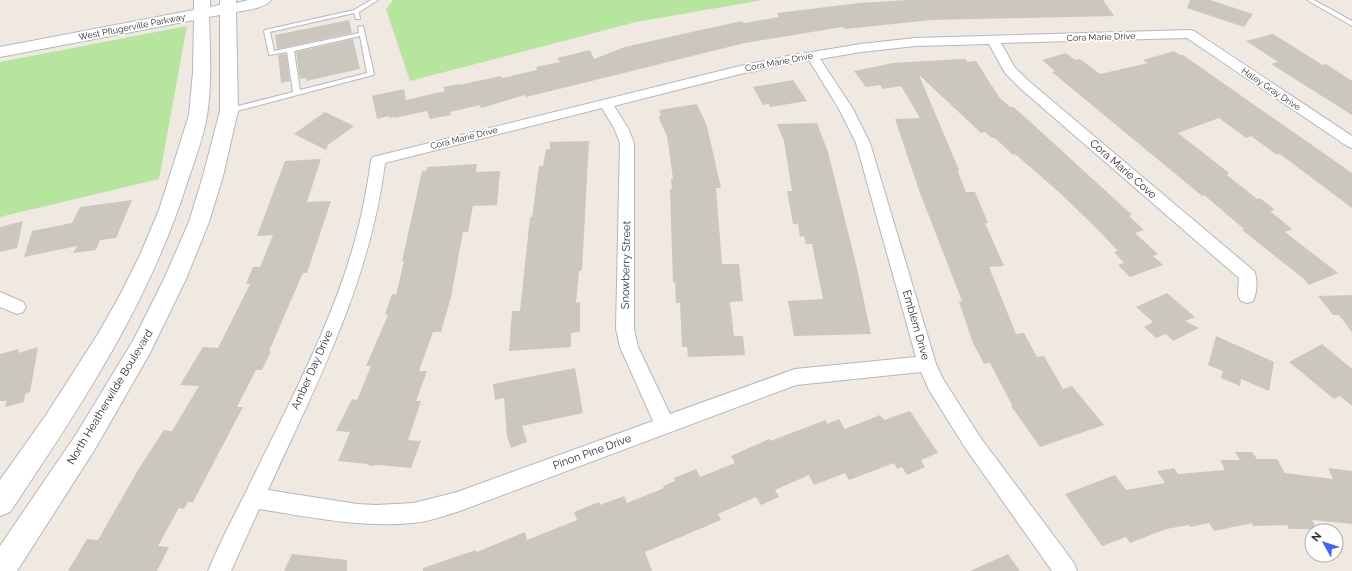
<svg xmlns="http://www.w3.org/2000/svg" width="1352" height="571" viewBox="0 0 1352 571" font-family="Raleway,sans-serif">
<style>
.green{fill:#b6e59e}
.building{fill:#cbc7bf}
.lines{fill:none;stroke-linecap:round;stroke-linejoin:round}
.lane-casing{stroke:#b4b7c1;stroke-width:2}
.street-casing{stroke:#b4b7c1;stroke-width:2}
.secondary-casing{stroke:#b4b7c1;stroke-width:2}
.lane{fill:#fff;fill-rule:evenodd}
.street{fill:#fff;fill-rule:evenodd}
.secondary{fill:#fff;fill-rule:evenodd}
.labels{text-anchor:middle;dominant-baseline:central;stroke-width:3.5;stroke-linejoin:round;paint-order:stroke}
.far-street-label{font-size:9px;fill:#2e2e2e;stroke:#fff}
.street-label{font-size:11px;fill:#2e2e2e;stroke:#fff}
</style>
<rect width="100%" height="100%" fill="#efe9e1"/>
<g class="green">
<polygon points="393,0 763,0 636,22 410,81 386,9"/>
<polygon points="187,26 159,179 0,217 0,62"/>
</g>
<g class="building">
<polygon points="908,0 1103,0 1114,16 932,20 845,29 842,27 745,43 563,88 526,97 525,95 481,108 480,105 450,112 451,115 430,119 427,111 394,118 394,117 389,118 389,116 377,119 372,96 404,89 406,100 445,91 443,87 459,84 459,85 501,76 502,78 537,70 536,67 560,62 557,58 590,50 594,59 625,47 678,35 742,21 744,23 779,17 777,13 859,3"/>
<polygon points="1190,0 1210,0 1253,14 1244,27 1187,8"/>
<polygon points="349,20 352,33 277,49 275,35"/>
<polygon points="1273,34 1323,65 1326,64 1352,81 1352,115 1271,64 1278,62 1246,41"/>
<polygon points="353,39 360,69 306,81 306,78 300,79 296,52"/>
<polygon points="1174,51 1180,55 1183,55 1352,173 1352,208 1280,154 1277,155 1251,136 1246,138 1219,118 1178,133 1229,173 1227,175 1257,199 1260,198 1275,210 1270,211 1292,229 1285,232 1338,273 1309,285 1304,279 1242,230 1244,229 1204,195 1202,196 1052,72 1055,71 1042,60 1066,53 1075,60 1080,59 1100,74 1148,63 1143,60"/>
<polygon points="286,54 290,81 281,83 278,55"/>
<polygon points="961,59 966,59 967,62 976,61 999,97 1010,107 1013,107 1025,117 1132,215 1129,216 1144,230 1135,233 1158,254 1153,256 1163,265 1130,277 1118,265 1124,263 1114,252 1118,251 1097,229 1060,193 1015,154 1013,155 995,138 992,138 985,132 981,133 919,75 959,170 958,172 966,192 975,192 988,223 985,223 1004,266 989,267 1016,334 1024,333 1037,357 1044,356 1063,389 1072,386 1104,425 1040,447 1011,406 1012,405 990,363 984,364 973,343 959,302 962,301 920,193 895,119 920,118 901,86 883,89 880,85 866,87 854,71 893,63"/>
<polygon points="793,80 807,101 770,107 769,104 763,105 753,87"/>
<polygon points="697,104 707,126 721,188 716,188 722,264 739,264 743,301 730,302 734,336 743,336 745,355 688,357 687,347 682,347 680,303 676,303 675,282 673,282 670,189 672,189 671,179 673,179 667,136 660,121 659,116 661,115 659,110"/>
<polygon points="325,112 354,126 328,145 326,150 294,134"/>
<polygon points="817,123 828,152 857,268 871,334 794,336 788,301 823,299 812,244 806,244 804,236 800,237 798,224 793,224 787,191 792,191 784,141 777,124"/>
<polygon points="589,141 582,270 579,271 576,303 580,302 580,332 571,333 571,347 509,351 512,311 520,311 530,217 532,217 539,166 543,166 546,149 550,149 550,142"/>
<polygon points="321,159 307,202 331,201 307,273 303,273 299,282 269,351 271,351 262,370 256,370 237,407 243,407 193,502 188,502 184,509 179,508 158,546 169,547 157,571 68,571 87,539 98,540 138,470 164,430 172,431 199,386 180,385 203,347 218,348 250,284 246,284 253,267 260,267 273,235 257,236 285,161"/>
<polygon points="477,164 476,172 500,171 497,205 473,206 468,232 463,232 451,297 441,332 433,332 419,371 427,371 416,401 421,401 408,440 421,441 411,468 380,465 370,466 368,464 338,461 350,432 336,431 352,399 357,400 371,366 366,366 388,315 385,314 392,294 396,295 404,261 402,261 422,171 426,171 427,167"/>
<polygon points="132,200 116,238 100,240 96,250 73,253 77,246 24,257 32,231 72,223 80,207"/>
<polygon points="23,221 17,248 0,252 0,227"/>
<polygon points="1167,293 1195,317 1185,321 1199,328 1173,341 1166,334 1156,338 1144,327 1153,322 1136,307"/>
<polygon points="1352,295 1352,332 1339,315 1333,315 1318,296"/>
<polygon points="1216,336 1274,362 1269,391 1241,379 1240,386 1221,378 1223,371 1208,365"/>
<polygon points="1322,344 1352,369 1352,406 1340,396 1334,399 1289,362"/>
<polygon points="38,347 30,392 25,394 24,402 5,407 7,399 6,401 0,401 0,354 19,349 18,353"/>
<polygon points="575,368 583,413 522,426 527,442 511,448 507,436 504,398 495,400 493,384"/>
<polygon points="910,411 938,453 921,460 925,467 907,475 902,467 897,469 894,463 849,480 845,473 814,485 809,475 775,490 779,497 761,505 756,497 718,514 721,520 645,552 652,571 423,571 423,568 476,550 477,552 525,532 527,540 577,520 574,512 599,502 600,505 624,496 627,503 664,488 663,486 675,481 674,478 696,469 700,477 735,463 731,456 769,439 770,441 826,420 827,424 839,419 845,429 880,415 884,420"/>
<polygon points="1235,452 1252,452 1257,459 1277,459 1285,473 1333,479 1328,468 1352,471 1352,524 1312,520 1317,529 1289,529 1287,525 1253,526 1252,523 1214,531 1209,523 1190,527 1189,525 1166,529 1130,543 1126,537 1102,546 1065,494 1115,475 1126,490 1165,483 1157,471 1174,468 1178,474 1225,470 1220,460 1240,460"/>
<polygon points="292,554 347,560 347,571 284,571"/>
<polygon points="1008,554 1020,571 970,571"/>
</g>
<g class="lines">
<defs>
<g id="lane">
<path d="M371,0H378L359,12L360,19H356L354,13L270,32L274,51L359,33L358,27L363,26L374,74L373,75L229,113H226V109L293,92L287,52L269,55L264,31L265,30L354,10ZM360,36L367,73L300,90L294,51Z"/>
<polygon points="1307,0 1314,0 1352,21 1352,26"/>
</g>
<g id="street">
<path d="M1190,30L1194,31L1352,136V148L1347,146L1187,38L1001,43L1015,68L1031,83L1254,271C1258,279 1257,293 1253,301L1247,303L1241,301L1238,296L1239,278L1021,89L1005,73L989,44L915,46L861,52L820,59L853,109L870,143L936,364L943,379L980,437L1074,563L1077,571H1052L966,449L929,390L921,372L796,385L457,512C443,516 427,522 412,523C360,528 310,517 259,509L231,571H208C219,544 233,518 246,492C287,406 336,319 359,225C364,204 368,182 371,160L373,157L740,66L788,56L861,44L915,38ZM809,60L839,109L856,143L916,357L795,369L670,414L638,347L634,329V143L628,128L614,106L740,74ZM602,108L614,128L620,143L616,329L620,347L653,421L457,492L414,503L376,505L357,504L268,490C317,383 370,282 385,163Z"/>
<polygon points="0,292 23,302 26,307 23,312 17,314 0,307"/>
</g>
<path id="secondary" d="M194,0H210V7L220,5V0H236V3L249,0H271C264,9 246,10 236,12L238,111L223,176L209,222L186,279L150,353L95,449L17,571H0V546L77,433L134,339L164,279L189,222L203,176L220,111V15L209,17C210,49 212,84 207,116C203,138 195,160 188,180C150,302 80,408 10,512L0,516V480L46,415L98,334L120,295L140,255L159,210L189,115L193,72L194,20L0,57V47L194,10Z"/>
</defs>
<use href="#lane" class="lane-casing"/>
<use href="#street" class="street-casing"/>
<use href="#secondary" class="secondary-casing"/>
<use href="#lane" class="lane"/>
<use href="#street" class="street"/>
<use href="#secondary" class="secondary"/>
</g>
<g class="labels">
<g class="far-street-label">
<text transform="translate(132 27) rotate(-11)">West Pflugerville Parkway</text>
<text transform="translate(1101 37) rotate(-2)">Cora Marie Drive</text>
<text transform="translate(779 62) rotate(-11)">Cora Marie Drive</text>
<text transform="translate(1271 89) rotate(34)">Haley Gray Drive</text>
<text transform="translate(464 138) rotate(-14)">Cora Marie Drive</text>
</g>
<g class="street-label">
<text transform="translate(1123 169) rotate(41)">Cora Marie Cove</text>
<text transform="translate(626 265) rotate(-89)">Snowberry Street</text>
<text transform="translate(916 325) rotate(74)">Emblem Drive</text>
<text transform="translate(312 370) rotate(-66)">Amber Day Drive</text>
<text transform="translate(110 397) rotate(-59)">North Heatherwilde Boulevard</text>
<text transform="translate(592 452) rotate(-20)">Pinon Pine Drive</text>
</g>
</g>
<g transform="translate(1324 543) rotate(309)"><circle r="19" fill="#ffffff" stroke="#ababab"/>
<path d="M0-3L7 15L0 10L-7 15Z" fill="#4264fb"/>
<text y="-6" font-size="11" font-weight="bold" text-anchor="middle" fill="#2e2e2e">N</text>
</g>
</svg>
